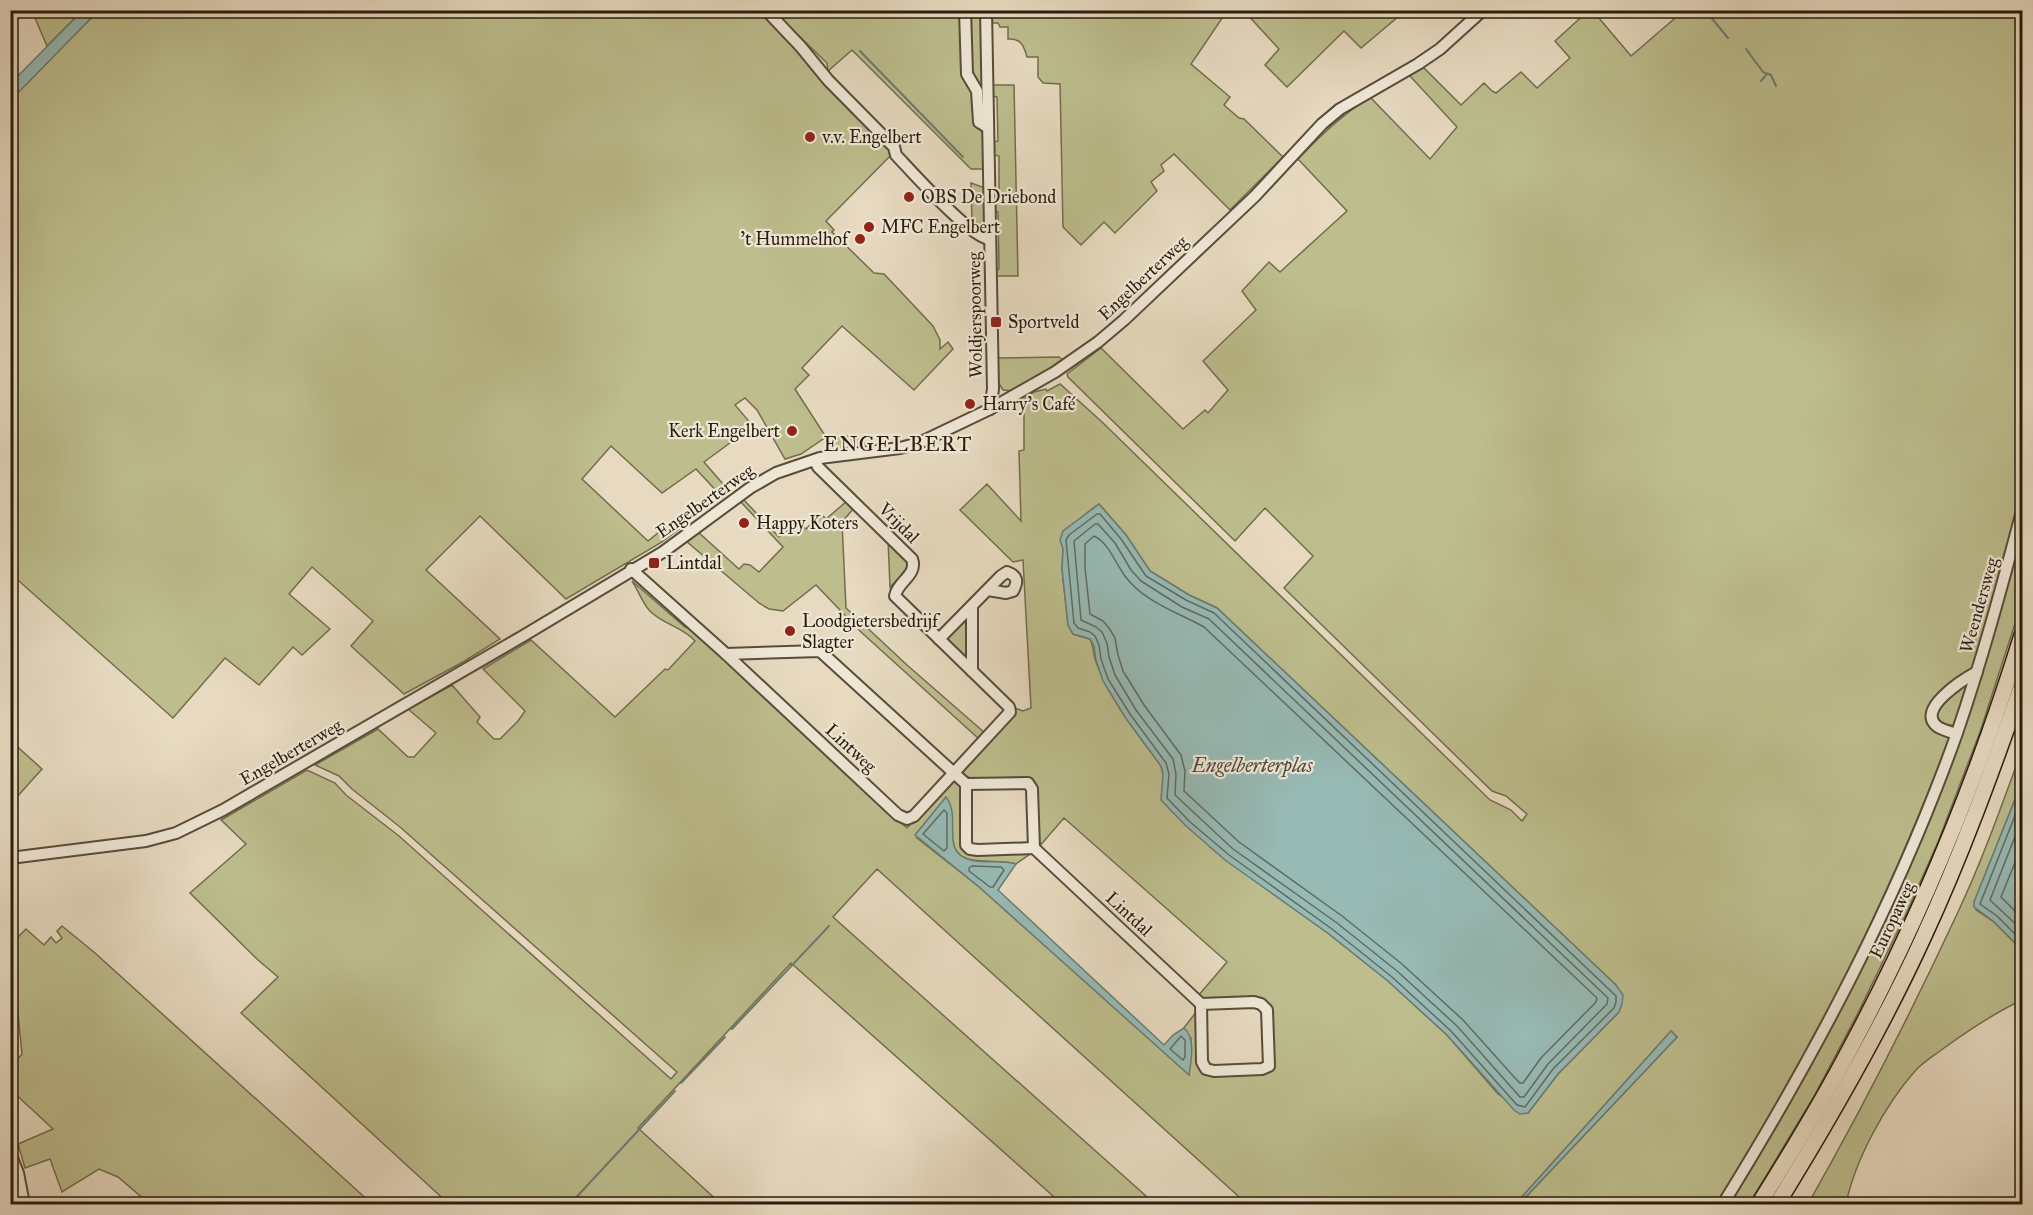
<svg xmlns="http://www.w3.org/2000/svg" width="2033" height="1215" viewBox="0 0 2033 1215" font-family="'IM FELL Great Primer',serif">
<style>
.green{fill:#bdbd8d;stroke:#736c4d;stroke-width:1.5;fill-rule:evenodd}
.water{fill:#97bab5;stroke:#6b7b72;stroke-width:1.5}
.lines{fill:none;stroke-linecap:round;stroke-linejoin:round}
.shore{stroke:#606b61;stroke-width:1.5}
.stream{stroke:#6b7b72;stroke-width:2}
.minor-casing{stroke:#584c3a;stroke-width:14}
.highway-casing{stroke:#291c0d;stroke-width:18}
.minor{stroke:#efe7d6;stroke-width:10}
.highway{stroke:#e7dac0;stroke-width:15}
.poi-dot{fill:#8f2418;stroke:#efe7d6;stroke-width:2}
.labels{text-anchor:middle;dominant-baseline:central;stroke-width:4.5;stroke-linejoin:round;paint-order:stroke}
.poi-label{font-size:18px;fill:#291c0d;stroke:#efe7d6;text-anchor:start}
.street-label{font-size:18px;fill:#291c0d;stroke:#efe7d6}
.water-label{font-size:20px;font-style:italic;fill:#4a4b3f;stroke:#efe7d6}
.quarter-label{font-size:21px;letter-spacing:1.5px;fill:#291c0d;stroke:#efe7d6}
</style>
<rect width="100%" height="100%" fill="#e7dac0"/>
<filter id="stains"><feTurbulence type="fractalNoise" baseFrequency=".00333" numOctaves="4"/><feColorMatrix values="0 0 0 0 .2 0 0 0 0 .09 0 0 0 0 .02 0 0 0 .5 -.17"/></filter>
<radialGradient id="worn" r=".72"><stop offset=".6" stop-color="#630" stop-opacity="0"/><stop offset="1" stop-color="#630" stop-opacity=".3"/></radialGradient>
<g class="green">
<polygon points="32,11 82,11 47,46"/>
<polygon points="98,11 760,11 793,43 893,153 826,221 834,230 832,232 874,273 884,274 933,326 940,340 940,349 948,342 953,349 914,390 842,326 802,368 809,375 795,389 826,437 801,454 785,459 757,410 745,398 735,405 753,426 704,462 730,492 722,497 696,469 662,493 611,446 582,479 648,541 674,520 682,527 662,542 566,599 480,516 426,570 500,639 463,662 404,694 351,646 373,621 312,567 289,594 330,629 302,655 293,647 259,685 225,658 173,718 11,574 10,100"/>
<polygon points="773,11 962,11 976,121 984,136 985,169 971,169 852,50 828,71 827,63"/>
<polygon points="968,11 978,11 982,18 983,96 971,74"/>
<path d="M990,11H1227L1191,64L1230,97L1224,105L1239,118L1244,119L1283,157L1230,210L1174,154L1161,165L1164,171L1151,182L1157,191L1115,233L1104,222L1081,245L1063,227L1060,84L1043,83L1038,77V57H1027C1024,46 1021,38 1008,39V27H1000L998,23H990Z"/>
<polygon points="1244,11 1405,11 1361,48 1344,31 1287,87 1265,65 1279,49"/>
<path d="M1588,11H1593L1631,56L1674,19L1666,11H2022V493L1974,668L1930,707L1949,739C1887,904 1811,1055 1718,1204H1247L877,869L833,917L1155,1204H1062L791,963L638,1128L721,1204H449L241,1013L278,977L258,960L190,893L246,844L221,820L307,770L335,783L346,795L399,836L671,1079L677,1072L400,827L352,789L339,776L315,765L378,729L408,757H414L436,733L408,709L452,685L480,717L477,722L494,739H500L518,721L525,711L483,669L531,640L615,717L665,669L668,670L695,641C684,627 661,624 649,610C642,602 638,590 632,581L685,627L691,629L842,769L848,776L907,828L950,781H956L961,785L964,845L1033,852L1016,864C998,857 955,870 953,841L917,838L978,886L1189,1074L1191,1038L1183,1029L1197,1011L1209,1072L1271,1071L1268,1003L1261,998L1202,1000L1198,996L1227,962L1064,818L1038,848L1028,779L1022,777L972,779L962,774L961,769L1015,708L1023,711L1031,708L1023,560L1013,562L960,510L987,484L1021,521L1019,451L1024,450V399L1034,392L1046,389L1047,391L1060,384L1102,422L1490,800L1511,810L1522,821L1527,814L1506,796L1492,791L1284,588L1313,556L1265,508L1235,541L1068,377L1067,374L1101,348L1183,429L1205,410L1208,413L1228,390L1203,361L1256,310L1242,291L1269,262L1280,272L1347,211L1298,159C1322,134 1342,115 1370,97L1430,159L1457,127L1409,75L1422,66L1461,105L1484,83L1492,91L1496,93L1521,72L1537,88L1570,58L1555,41ZM1099,504L1126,535L1150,571L1189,595L1217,608L1616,985L1619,1012L1558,1074L1528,1113L1498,1094L1447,1035L1388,981L1329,934L1210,847L1163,774L1161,766C1137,733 1110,700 1096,662C1093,654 1094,647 1090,639L1073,634L1068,625L1062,569L1063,549L1088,512ZM1671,1031L1677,1037L1521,1202V1198Z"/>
<polygon points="991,85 1014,85 1018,276 994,276 994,270 999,269 998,212 994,211 994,194 999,193 999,156 994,155 994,142 998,141 997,97 991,96"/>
<polygon points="971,183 985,188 986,228 972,220"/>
<polygon points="1059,357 1063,360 1014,391 1003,390 998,382 997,360 998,358"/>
<path d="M843,436C852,436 863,438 867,447L866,449L825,453C825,444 835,439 843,436Z"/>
<polygon points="742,498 779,537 799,522 806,529 821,514 826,519 847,501 854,508 842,522 846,608 907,665 985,733 979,739 861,632 816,585 783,611 769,609 759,603 686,541 698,532 739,569 744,564 750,565 759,572 783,547 739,500"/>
<polygon points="2022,529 2022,602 1980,732 1938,842 1906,914 1857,1015 1813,1098 1749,1204 1728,1204 1901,881"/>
<polygon points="888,539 909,563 906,572 890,587"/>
<polygon points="968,617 968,662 944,639"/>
<polygon points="1968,682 1954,725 1946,726 1936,720 1937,707"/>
<polygon points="11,741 42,769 16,798 11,793"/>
<path d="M2022,750V782L1984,878L1976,910L1993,921L2022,950V1000C1994,1013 1969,1030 1944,1048C1935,1055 1923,1062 1915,1071C1885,1105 1855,1160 1846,1204H1808C1862,1109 1912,1011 1958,912C1983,859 2002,804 2022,750Z"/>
<polygon points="62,926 95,953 372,1204 142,1204 146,1201 118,1177 99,1169 62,1192 50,1159 25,1168 18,1144 53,1129 11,1090 11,1067 22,1054 11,944 26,929 44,945 51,937 56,943 62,938 57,931"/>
</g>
<g class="water">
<polygon points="82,11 98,11 11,100 11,83"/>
<polygon points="1099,504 1126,535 1150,571 1189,595 1217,608 1616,985 1623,995 1622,1004 1619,1012 1558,1074 1528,1113 1520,1114 1514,1110 1447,1035 1388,981 1329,934 1225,860 1185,825 1161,800 1163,774 1161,766 1125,717 1103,681 1096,660 1094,646 1090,639 1073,634 1068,625 1062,569 1063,549 1060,540 1063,531"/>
<polygon points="2022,782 2022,950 1993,921 1974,907 1974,902"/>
<path d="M946,797C960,815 945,842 960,855C975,867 999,858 1016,864L998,890L1164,1045L1173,1035L1184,1028C1196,1038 1191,1061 1189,1075L978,886L915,835Z"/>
<polygon points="1671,1031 1677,1037 1521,1202 1520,1199"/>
</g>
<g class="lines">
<g class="shore">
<polygon points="1097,514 1100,514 1121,539 1146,576 1186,600 1214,613 1616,996 1616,1002 1614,1008 1553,1069 1525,1107 1517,1105 1451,1031 1392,977 1332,929 1229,855 1189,821 1167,798 1169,774 1166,763 1130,714 1108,679 1101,659 1099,645 1095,636 1090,632 1078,628 1074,623 1066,540 1069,535"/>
<polygon points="1095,524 1098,524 1115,543 1131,570 1141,581 1182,607 1209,619 1608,998 1607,1004 1548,1064 1524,1097 1520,1097 1457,1026 1397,971 1337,923 1233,849 1175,795 1176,774 1173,759 1136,710 1115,675 1109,657 1107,643 1102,632 1096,627 1081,620 1074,541"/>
<path d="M1094,536C1108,542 1116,564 1125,576C1144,602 1177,612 1204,627L1597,998L1596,1002L1541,1058L1523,1083H1520L1515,1078L1463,1020L1402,964L1342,916L1239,842L1184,791L1185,771L1181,755L1144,705L1123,671L1118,655L1115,638L1109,628L1103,621L1090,614L1085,568V544Z"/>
<polyline points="2022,798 1980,904 1997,916 2022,941"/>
<polygon points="944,810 947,813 947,848 944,851 923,834"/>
<polyline points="2022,819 1990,900 2022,930"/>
<polyline points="2022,845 2001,897 2022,918"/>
<polygon points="972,866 1001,867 1004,870 993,887 990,887 969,871 969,868"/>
<polygon points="1181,1036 1185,1040 1185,1057 1183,1060 1170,1049"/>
</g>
<g class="stream">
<polyline points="1705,10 1728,38"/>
<polyline points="1746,49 1763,72 1771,75 1776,86"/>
<polyline points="860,51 963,157"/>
<polyline points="1761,81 1766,75"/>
<polyline points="732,1029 829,926"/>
<polyline points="681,1083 725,1037"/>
<polyline points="570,1204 675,1091"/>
</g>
<defs>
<g id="minor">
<path d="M766,10L801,47L828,80L894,147L896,155C913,173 969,236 989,239"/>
<polyline points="965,10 967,74 977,91 979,122 987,127"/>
<polyline points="986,10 993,389 990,409"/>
<polyline points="631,569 726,654 820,651 966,784 1028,783 1032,789 1034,848 1201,1004 1254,1002 1261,1004 1267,1010 1269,1066 1262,1069 1214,1071 1206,1069 1202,1062 1201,1004"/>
<path d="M939,639L1001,576L1007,572C1018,576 1018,582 1013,591L1006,593L988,590"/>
<path d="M726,654L898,815L907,819L914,816L1010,712L1009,707L895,596C897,582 918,575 912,559L818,467L815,460"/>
<polyline points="972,671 972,606"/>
<path d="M1956,734C1951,732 1943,730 1938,727C1914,710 1964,679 1977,672"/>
<polyline points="966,784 966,845 970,849 978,850 1034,848"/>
<polyline points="10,858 146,841 176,833 223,810 523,636 663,552 750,488 776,473 820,458 900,448 919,443 990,409 1055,372 1098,342 1124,320 1255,196 1322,124 1340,109 1418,64 1440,49 1483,10"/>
<polyline points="10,1153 18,1173 24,1204"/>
<path d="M1723,1204C1815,1055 1898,899 1957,733C1982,660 2002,586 2022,511"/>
</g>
<g id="highway">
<path d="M1759,1204C1791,1153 1823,1101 1851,1047C1921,916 1978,777 2022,635"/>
<path d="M1777,1204C1830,1118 1881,1030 1923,938C1961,856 1992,771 2022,685"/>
</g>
</defs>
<use href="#minor" class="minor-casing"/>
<use href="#highway" class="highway-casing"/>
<use href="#minor" class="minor"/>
<use href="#highway" class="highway"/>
</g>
<g class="poi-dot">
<circle cx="810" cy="137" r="6"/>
<circle cx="909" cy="197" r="6"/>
<circle cx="869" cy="227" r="6"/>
<circle cx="860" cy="239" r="6"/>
<rect x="990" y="316" width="12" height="12" rx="3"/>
<circle cx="970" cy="404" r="6"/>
<circle cx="792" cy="431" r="6"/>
<circle cx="744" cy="523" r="6"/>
<rect x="648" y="557" width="12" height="12" rx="3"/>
<circle cx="790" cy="631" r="6"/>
</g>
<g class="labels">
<g class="poi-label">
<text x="822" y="137">v.v. Engelbert</text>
<text x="921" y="197">OBS De Driebond</text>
<text x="881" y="227">MFC Engelbert</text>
<text x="848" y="239" text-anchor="end">'t Hummelhof</text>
<text x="1008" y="322">Sportveld</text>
<text x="982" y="404">Harry's Café</text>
<text x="780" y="431" text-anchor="end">Kerk Engelbert</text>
<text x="756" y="523">Happy Koters</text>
<text x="666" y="563">Lintdal</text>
<text x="802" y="621">Loodgietersbedrijf<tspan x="802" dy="21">Slagter</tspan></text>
</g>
<g class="street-label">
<text transform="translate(1143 278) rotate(-43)">Engelberterweg</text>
<text transform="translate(975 315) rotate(-91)">Woldjerspoorweg</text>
<text transform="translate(705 501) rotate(-35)">Engelberterweg</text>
<text transform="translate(899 523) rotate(45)">Vrijdal</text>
<text transform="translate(1979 605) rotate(-74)">Weendersweg</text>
<text transform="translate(851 748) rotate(43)">Lintweg</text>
<text transform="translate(291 752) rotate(-30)">Engelberterweg</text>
<text transform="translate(1129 914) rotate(43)">Lintdal</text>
<text transform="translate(1892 920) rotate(-65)">Europaweg</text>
</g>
<g class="water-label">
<text x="1252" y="765">Engelberterplas</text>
</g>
<g class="quarter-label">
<text x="898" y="444">ENGELBERT</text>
</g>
</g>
<rect width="2033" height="1215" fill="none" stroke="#e7dac0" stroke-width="36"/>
<rect x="12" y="12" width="2009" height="1191" fill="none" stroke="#291c0d" stroke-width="3"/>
<rect x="18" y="18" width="1997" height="1179" fill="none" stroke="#291c0d" stroke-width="1.5"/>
<rect width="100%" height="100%" filter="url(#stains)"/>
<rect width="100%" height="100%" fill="url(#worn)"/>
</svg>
